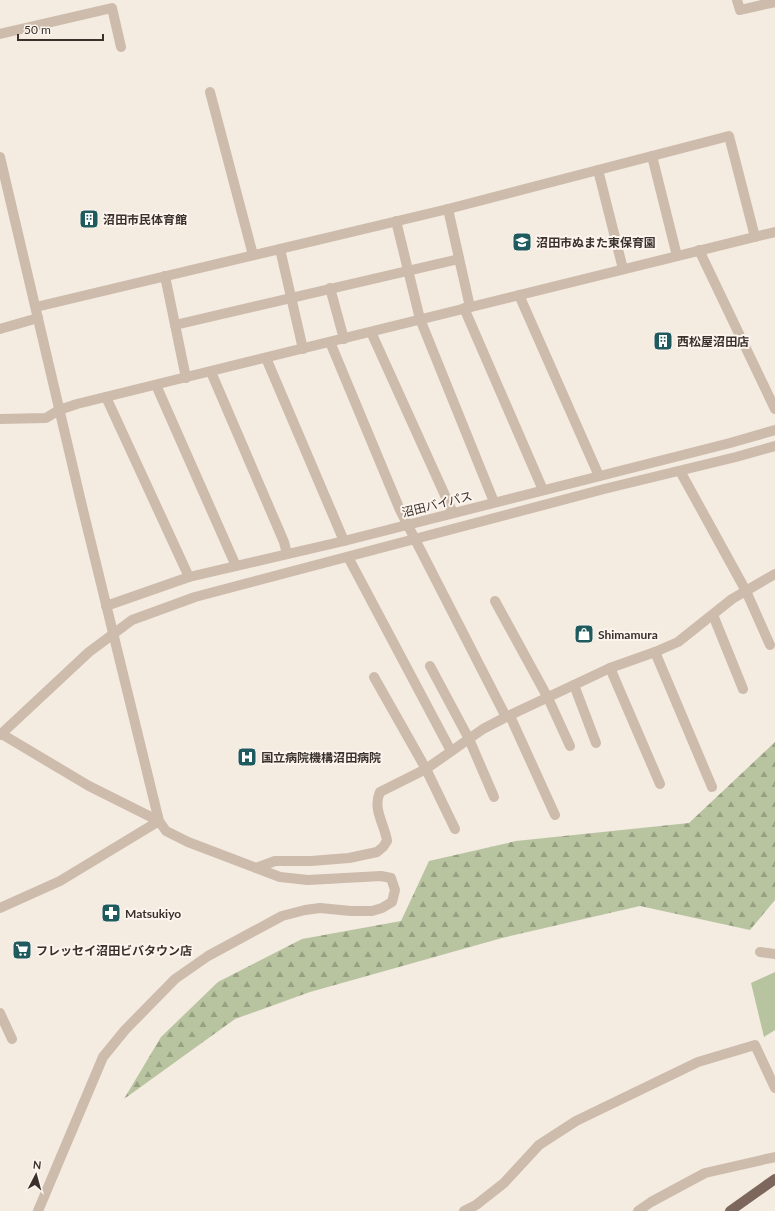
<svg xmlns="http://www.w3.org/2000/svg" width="775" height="1211" viewBox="0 0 775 1211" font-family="Lato,'Noto Sans JP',sans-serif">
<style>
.forest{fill:url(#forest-firs)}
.park{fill:#b8c4a0}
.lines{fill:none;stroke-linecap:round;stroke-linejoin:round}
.minor{stroke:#cdbbac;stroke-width:10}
.major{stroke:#7d675c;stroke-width:10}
.labels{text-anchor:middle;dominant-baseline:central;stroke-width:4;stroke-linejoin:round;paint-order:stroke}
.poi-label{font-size:12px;font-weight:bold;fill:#3b302b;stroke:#fbf5ee;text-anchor:start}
.street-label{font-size:12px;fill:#3b302b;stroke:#fbf5ee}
</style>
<defs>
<pattern id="forest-firs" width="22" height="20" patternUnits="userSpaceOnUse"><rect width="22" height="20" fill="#b8c4a0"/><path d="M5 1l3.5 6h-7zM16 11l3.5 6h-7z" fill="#97a083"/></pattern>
</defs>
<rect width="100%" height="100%" fill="#f4ebe1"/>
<polygon class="forest" points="775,742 775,900 750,930 640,906 502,938 310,992 235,1019 124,1099 161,1037 218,982 302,939 401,921 429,861 516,841 689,823"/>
<polygon class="park" points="775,972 775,1030 764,1037 751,983"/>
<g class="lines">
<g class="minor">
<polyline points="737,0 740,10 775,2"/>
<polyline points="0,34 112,8 121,47"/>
<polyline points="210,92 253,255"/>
<polyline points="652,156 677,256"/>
<polyline points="0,157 82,506 159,821 166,831 188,842 280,877 308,880 381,876 391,878 395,890 392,902 382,908 372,911 351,911 320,908 305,910 282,916 208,956 175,979 125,1030 103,1057 38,1211"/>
<polyline points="598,170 623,269"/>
<polyline points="448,209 470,307"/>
<polyline points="396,221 420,319 494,502"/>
<polyline points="280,249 303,349"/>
<polyline points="699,250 775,409"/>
<polyline points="165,276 186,378"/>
<polyline points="330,288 344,339"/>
<polyline points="519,295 599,476"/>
<polyline points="36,307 448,209 729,136 755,237"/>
<polyline points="464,308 543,490"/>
<polyline points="175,325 459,259"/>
<polyline points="0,329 38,318"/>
<polyline points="371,332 453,513"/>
<polyline points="330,342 400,510 506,717"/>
<polyline points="266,358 344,541"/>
<polyline points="211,372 284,542 287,554"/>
<polyline points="156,385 236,566"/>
<polyline points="106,397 189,577"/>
<polyline points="0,419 46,418 59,410 77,404 775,232"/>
<polyline points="680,471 746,591 770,645"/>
<polyline points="348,557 451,751"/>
<polyline points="495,601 548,698 570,746"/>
<polyline points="106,606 189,577 344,541 730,443 775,430"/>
<polyline points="713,615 743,689"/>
<polyline points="655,652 712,787"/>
<polyline points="430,666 469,739 494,797"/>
<polyline points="610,668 660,784"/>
<polyline points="374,677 426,769 455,829"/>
<polyline points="574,685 596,743"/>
<polyline points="510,716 555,815"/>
<polyline points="0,733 89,786 159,821 60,881 0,908"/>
<polyline points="0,735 89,652 132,620 195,597 604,489 736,457 775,446"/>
<path d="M256,868L275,861H311L349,858L377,852L383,847L387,841C385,825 372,809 380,792L426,769L483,729L506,717L610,668L655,652L678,642L732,599L775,574"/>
<polyline points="760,952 775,954"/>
<polyline points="0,1013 12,1039"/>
<polyline points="464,1211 476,1205 504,1183 539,1145 576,1121 698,1062 755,1045 775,1088"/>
<polyline points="638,1211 651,1202 705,1173 775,1157"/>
</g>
<polyline class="major" points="730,1211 775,1179"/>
</g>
<defs>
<symbol id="building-square" viewBox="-11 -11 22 22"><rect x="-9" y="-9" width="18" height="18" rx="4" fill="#1f5a5e" stroke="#fbf5ee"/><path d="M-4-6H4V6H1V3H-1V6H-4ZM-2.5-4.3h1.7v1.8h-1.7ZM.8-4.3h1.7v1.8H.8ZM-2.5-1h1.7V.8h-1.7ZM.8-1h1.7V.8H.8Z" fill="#fff"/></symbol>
<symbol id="school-square" viewBox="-11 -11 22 22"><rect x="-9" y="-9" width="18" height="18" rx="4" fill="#1f5a5e" stroke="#fbf5ee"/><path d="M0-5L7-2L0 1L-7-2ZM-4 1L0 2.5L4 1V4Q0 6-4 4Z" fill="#fff"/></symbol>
<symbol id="shop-square" viewBox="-11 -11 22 22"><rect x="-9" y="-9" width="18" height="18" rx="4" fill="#1f5a5e" stroke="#fbf5ee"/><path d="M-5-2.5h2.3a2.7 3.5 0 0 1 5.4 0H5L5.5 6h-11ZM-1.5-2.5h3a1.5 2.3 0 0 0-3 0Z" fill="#fff"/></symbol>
<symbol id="hospital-square" viewBox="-11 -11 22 22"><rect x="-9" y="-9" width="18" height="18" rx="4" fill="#1f5a5e" stroke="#fbf5ee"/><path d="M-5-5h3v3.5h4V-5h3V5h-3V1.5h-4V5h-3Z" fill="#fff"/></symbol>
<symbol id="pharmacy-square" viewBox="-11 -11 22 22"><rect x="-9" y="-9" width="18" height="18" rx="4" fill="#1f5a5e" stroke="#fbf5ee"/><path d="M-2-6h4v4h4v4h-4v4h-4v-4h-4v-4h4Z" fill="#fff"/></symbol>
<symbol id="supermarket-square" viewBox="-11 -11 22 22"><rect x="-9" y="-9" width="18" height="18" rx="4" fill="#1f5a5e" stroke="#fbf5ee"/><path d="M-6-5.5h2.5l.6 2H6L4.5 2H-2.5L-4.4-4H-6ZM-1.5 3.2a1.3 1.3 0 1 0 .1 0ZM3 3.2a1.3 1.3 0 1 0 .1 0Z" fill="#fff"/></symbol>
</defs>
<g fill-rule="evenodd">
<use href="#building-square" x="78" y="208" width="22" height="22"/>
<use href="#school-square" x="511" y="231" width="22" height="22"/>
<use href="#building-square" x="652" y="330" width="22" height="22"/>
<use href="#shop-square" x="573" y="623" width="22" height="22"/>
<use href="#hospital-square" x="236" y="746" width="22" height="22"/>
<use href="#pharmacy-square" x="100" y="902" width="22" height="22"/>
<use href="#supermarket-square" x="11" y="939" width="22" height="22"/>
</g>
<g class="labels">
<g class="poi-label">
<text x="103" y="219">沼田市民体育館</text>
<text x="536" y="242">沼田市ぬまた東保育園</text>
<text x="677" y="341">西松屋沼田店</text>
<text x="598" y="634">Shimamura</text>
<text x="261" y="757">国立病院機構沼田病院</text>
<text x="125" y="913">Matsukiyo</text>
<text x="36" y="950">フレッセイ沼田ビバタウン店</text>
</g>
<g class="street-label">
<text transform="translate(437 504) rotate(-14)">沼田バイパス</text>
</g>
</g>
<g transform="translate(36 1175) rotate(6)" stroke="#fbf5ee" stroke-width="3" paint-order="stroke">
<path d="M0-3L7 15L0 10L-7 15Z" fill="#3b302b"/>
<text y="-6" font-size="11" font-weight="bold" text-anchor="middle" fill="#3b302b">N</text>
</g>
<path d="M18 34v6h85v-6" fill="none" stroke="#3b302b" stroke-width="2"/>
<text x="24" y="34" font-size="12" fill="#3b302b" stroke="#fbf5ee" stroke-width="3" paint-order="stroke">50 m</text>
</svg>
